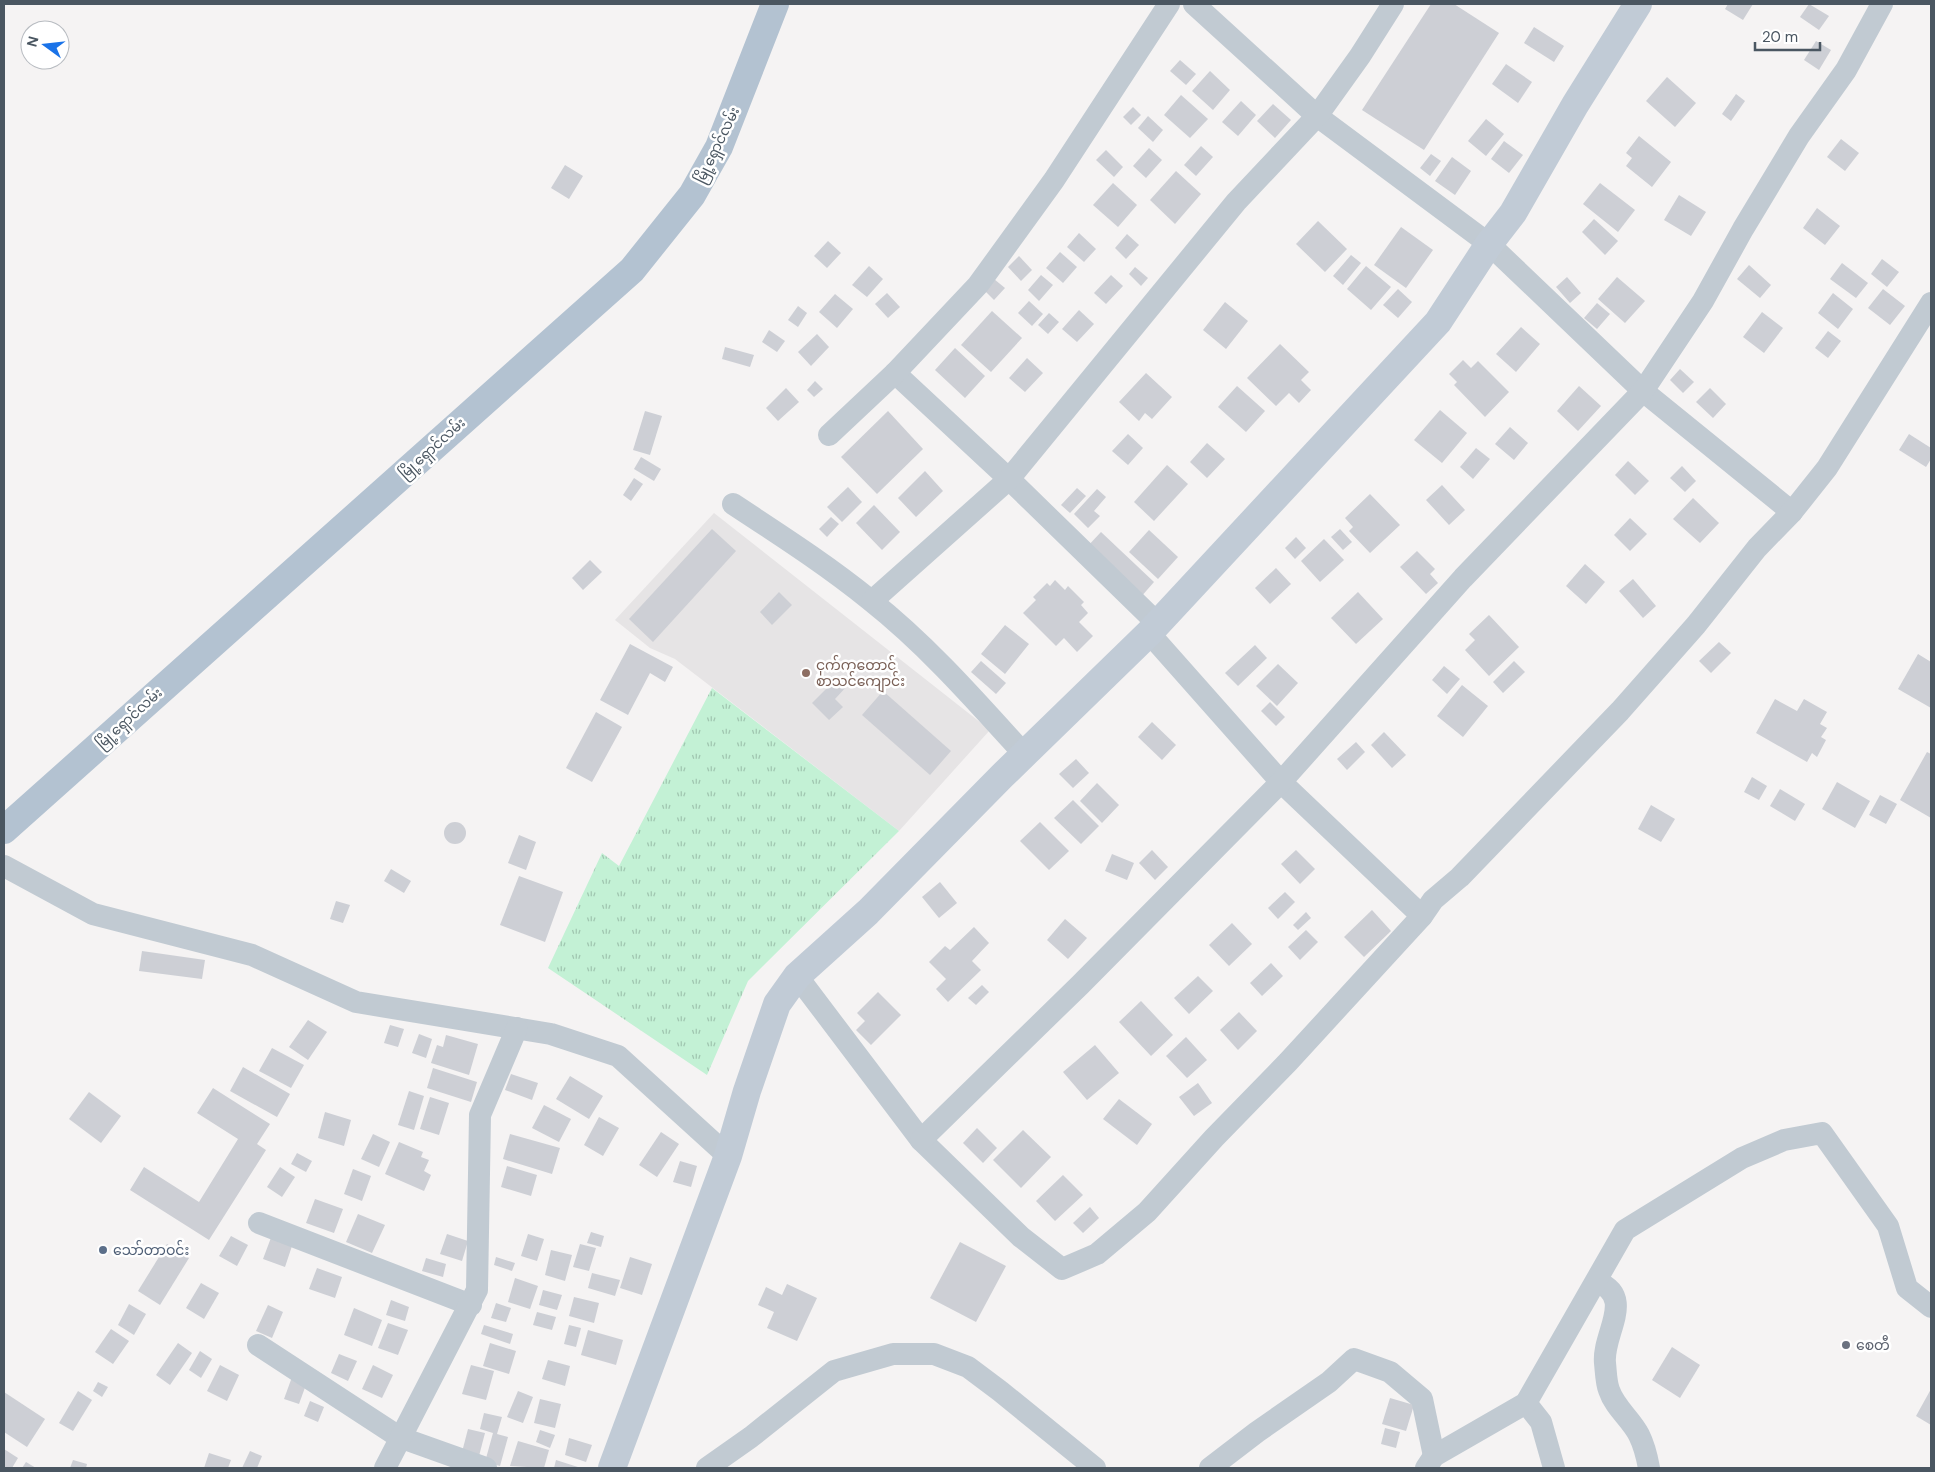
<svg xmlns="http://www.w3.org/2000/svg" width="1935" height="1472" viewBox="0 0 1935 1472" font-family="'DM Sans','Noto Sans Myanmar',sans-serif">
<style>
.education{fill:#e6e4e5}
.park{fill:url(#park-tufts)}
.building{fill:#cdcfd5}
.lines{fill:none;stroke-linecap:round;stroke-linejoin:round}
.street{stroke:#c1cad2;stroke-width:22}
.secondary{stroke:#c1cbd6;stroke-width:28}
.primary{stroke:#b3c2d1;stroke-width:28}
.education-dot{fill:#8d6e63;stroke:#fff;stroke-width:2}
.service-dot{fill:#5c6f8a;stroke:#fff;stroke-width:2}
.worship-dot{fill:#6b7280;stroke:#fff;stroke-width:2}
.labels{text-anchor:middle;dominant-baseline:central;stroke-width:5;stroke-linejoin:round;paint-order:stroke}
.street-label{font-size:14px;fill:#4a5661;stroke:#fff}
.education-label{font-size:14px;fill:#785e54;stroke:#fff;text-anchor:start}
.service-label{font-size:14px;fill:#4e5e75;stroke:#fff;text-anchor:start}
.worship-label{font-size:14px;fill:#5b616d;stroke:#fff;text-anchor:start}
</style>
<defs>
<pattern id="park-tufts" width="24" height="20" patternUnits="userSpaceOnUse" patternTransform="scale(1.25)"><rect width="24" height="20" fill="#c3f1d5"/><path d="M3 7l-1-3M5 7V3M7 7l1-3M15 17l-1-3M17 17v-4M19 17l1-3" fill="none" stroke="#a0c6b0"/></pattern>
</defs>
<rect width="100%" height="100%" fill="#f5f3f3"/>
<polygon class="education" points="714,513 990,730 899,831 675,659 650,648 615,620"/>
<polygon class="park" points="712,688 899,831 748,981 707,1075 548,968 602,853 619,866"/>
<g class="building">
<polygon points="1431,4 1454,4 1499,33 1424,150 1362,110"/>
<polygon points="1728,4 1753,4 1743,20 1725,9"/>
<polygon points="1809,4 1829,16 1819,30 1800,17"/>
<polygon points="1534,27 1564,46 1554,62 1524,43"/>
<polygon points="1816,41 1831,50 1819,70 1804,60"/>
<polygon points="1180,60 1196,74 1186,85 1170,71"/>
<polygon points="1506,64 1532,82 1518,103 1492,84"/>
<polygon points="1210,71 1230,90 1213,110 1192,91"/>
<polygon points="1667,77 1696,103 1675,127 1646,101"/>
<polygon points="1736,94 1745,101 1731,121 1722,114"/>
<polygon points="1181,95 1208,119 1190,138 1164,115"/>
<polygon points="1241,101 1256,115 1238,136 1222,122"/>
<polygon points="1273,104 1291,120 1275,138 1257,121"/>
<polygon points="1133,107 1141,115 1131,125 1123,117"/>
<polygon points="1148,116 1163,130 1153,142 1138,128"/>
<polygon points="1486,119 1504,134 1486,156 1468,141"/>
<polygon points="1639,136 1671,162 1652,187 1626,166 1632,158 1626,153"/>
<polygon points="1841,139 1859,153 1845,171 1827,157"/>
<polygon points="1504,141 1523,155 1509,173 1491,159"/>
<polygon points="1201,146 1213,157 1196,176 1184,165"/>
<polygon points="1149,148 1162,160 1146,178 1133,166"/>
<polygon points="1106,150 1123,167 1114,177 1096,160"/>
<polygon points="1431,154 1441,161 1430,176 1420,168"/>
<polygon points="1452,157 1471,171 1455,195 1435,181"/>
<polygon points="565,165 583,176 569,199 551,188"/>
<polygon points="1176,171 1201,194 1175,224 1150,200"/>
<polygon points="1113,183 1137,205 1118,227 1093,205"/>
<polygon points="1600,183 1635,210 1618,232 1583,204"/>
<polygon points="1679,195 1706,212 1691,236 1664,220"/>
<polygon points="1817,208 1840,226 1825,245 1803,228"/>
<polygon points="1594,219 1618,241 1605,255 1582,232"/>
<polygon points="1318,221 1347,249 1325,272 1296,244"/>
<polygon points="1401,227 1433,250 1406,288 1374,265"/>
<polygon points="1079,233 1096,249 1084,262 1067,247"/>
<polygon points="1127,234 1139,245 1126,259 1115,248"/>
<polygon points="828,241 841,253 827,268 814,256"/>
<polygon points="1060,252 1077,267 1063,283 1046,268"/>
<polygon points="1351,255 1361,263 1343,285 1333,276"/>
<polygon points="1019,256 1032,270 1021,281 1008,267"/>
<polygon points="1882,259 1899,272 1887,287 1871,274"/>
<polygon points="1842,263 1868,283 1856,298 1830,279"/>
<polygon points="1749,265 1771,285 1760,298 1737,279"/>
<polygon points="869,266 883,279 867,297 852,285"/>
<polygon points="1366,266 1391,287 1371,310 1347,289"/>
<polygon points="1135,267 1148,278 1141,286 1129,274"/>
<polygon points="1041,275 1053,285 1039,301 1028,290"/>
<polygon points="1111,275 1123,286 1106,304 1094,293"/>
<polygon points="1567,277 1581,293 1570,303 1556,287"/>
<polygon points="1617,277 1645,301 1625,323 1598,299"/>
<polygon points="994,279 1005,288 994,300 984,290"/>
<polygon points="1398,289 1412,302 1398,318 1383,305"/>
<polygon points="1883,289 1905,306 1890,325 1868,308"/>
<polygon points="887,293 900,307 888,318 875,304"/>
<polygon points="1833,293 1853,309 1838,329 1818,313"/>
<polygon points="835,294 853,309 837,328 819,312"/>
<polygon points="1029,301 1043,314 1032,326 1018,313"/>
<polygon points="1225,302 1248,321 1226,349 1203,330"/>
<polygon points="1597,303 1610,314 1597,329 1584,318"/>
<polygon points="798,306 807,313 798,327 788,320"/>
<polygon points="1079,310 1094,324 1077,342 1062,329"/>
<polygon points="992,311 1022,338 991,372 961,345"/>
<polygon points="1762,312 1783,328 1764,353 1743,337"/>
<polygon points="1049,313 1059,322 1048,334 1038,325"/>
<polygon points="1521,327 1540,344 1516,372 1496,354"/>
<polygon points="769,330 785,341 777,352 762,342"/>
<polygon points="1828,331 1841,341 1828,358 1815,348"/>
<polygon points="817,334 829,347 811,366 798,352"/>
<polygon points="1280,344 1309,372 1301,380 1311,390 1299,403 1289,393 1276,406 1247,378"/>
<polygon points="725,347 754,355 750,367 722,359"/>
<polygon points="955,348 985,376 965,398 935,370"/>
<polygon points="1027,358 1043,373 1025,392 1009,378"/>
<polygon points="1463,360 1471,368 1478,361 1509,392 1485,417 1454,385 1457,382 1449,374"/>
<polygon points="1680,369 1694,382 1683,393 1670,380"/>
<polygon points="1146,373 1172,397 1152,419 1145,413 1139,421 1119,402"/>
<polygon points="815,381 823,389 814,397 807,390"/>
<polygon points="1237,386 1265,411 1246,432 1218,407"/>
<polygon points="1579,386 1601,406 1578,431 1557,411"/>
<polygon points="786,388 799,402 778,421 766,408"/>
<polygon points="1710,388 1726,404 1713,418 1696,402"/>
<polygon points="1440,410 1467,433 1442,463 1414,440"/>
<polygon points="645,411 662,416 650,455 633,450"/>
<polygon points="888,411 923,449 877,494 841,457"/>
<polygon points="1510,427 1528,443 1514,460 1495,444"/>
<polygon points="1128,434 1143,448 1128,465 1112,451"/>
<polygon points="1909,434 1931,448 1931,459 1926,467 1899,450"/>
<polygon points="1207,443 1225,459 1207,478 1190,462"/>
<polygon points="1476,448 1490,459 1473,479 1460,467"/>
<polygon points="641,457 661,469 654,481 634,469"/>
<polygon points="1628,461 1649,481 1635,495 1615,475"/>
<polygon points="1167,465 1188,484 1154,521 1134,502"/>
<polygon points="1682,466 1696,481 1685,492 1670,478"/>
<polygon points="925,471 943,491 916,517 898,498"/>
<polygon points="634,478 643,484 631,501 623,495"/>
<polygon points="1442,485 1465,510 1449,525 1426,500"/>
<polygon points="848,487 862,502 842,522 827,507"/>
<polygon points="1077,488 1086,496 1070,513 1061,505"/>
<polygon points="1097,489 1106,497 1094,511 1100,516 1088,528 1074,514"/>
<polygon points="1370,494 1400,525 1370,553 1349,531 1353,527 1345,518"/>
<polygon points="1693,498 1719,523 1700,543 1673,519"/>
<polygon points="874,505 900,532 882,550 856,523"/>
<polygon points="831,517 839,524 827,537 819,529"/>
<polygon points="1630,518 1647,534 1630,551 1614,535"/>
<polygon points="712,529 736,551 653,642 629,619"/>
<polygon points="1340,529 1352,542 1343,550 1331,537"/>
<polygon points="1149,530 1178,557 1158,579 1129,552"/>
<polygon points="1101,532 1154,582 1140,598 1086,548"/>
<polygon points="1296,537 1306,548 1295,559 1285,548"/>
<polygon points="1324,539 1344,560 1320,582 1301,561"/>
<polygon points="1417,551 1435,569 1430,574 1438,583 1426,594 1400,567"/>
<polygon points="590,560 602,572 583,590 572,578"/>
<polygon points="1585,564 1605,582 1586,604 1566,586"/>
<polygon points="1276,568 1291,584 1270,604 1255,588"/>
<polygon points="1633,579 1656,606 1643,618 1619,591"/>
<polygon points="1055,580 1065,590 1068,586 1084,602 1081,605 1088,613 1079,622 1093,636 1077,652 1064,638 1056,646 1023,613 1036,600 1033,597 1047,583 1050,586"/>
<polygon points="779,592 792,605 772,625 760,612"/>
<polygon points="1358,592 1383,619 1356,644 1331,618"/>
<polygon points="1489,615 1519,647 1489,676 1465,650 1475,640 1469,634"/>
<polygon points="1005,625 1029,644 1005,674 981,654"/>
<polygon points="1719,642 1731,653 1711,673 1699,661"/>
<polygon points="630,644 673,667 665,682 650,673 628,715 600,700"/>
<polygon points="1255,645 1267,658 1238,686 1225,673"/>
<polygon points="1918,654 1931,662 1931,708 1898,689"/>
<polygon points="981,661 1006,683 996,694 971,672"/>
<polygon points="1514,661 1525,672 1503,693 1493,682"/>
<polygon points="1278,664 1298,683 1277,706 1256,686"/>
<polygon points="1444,666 1460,679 1447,694 1432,680"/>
<polygon points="838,677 847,686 835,699 843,707 829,720 812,703"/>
<polygon points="1462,685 1488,706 1463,737 1437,716"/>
<polygon points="883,691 951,751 930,775 862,715"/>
<polygon points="1775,699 1797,711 1804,699 1827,712 1820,724 1827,728 1821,737 1826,740 1817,757 1812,753 1807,762 1756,733"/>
<polygon points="1270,702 1285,717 1276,726 1261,711"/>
<polygon points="596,712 622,727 592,782 566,768"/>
<polygon points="1152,722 1176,745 1162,760 1138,737"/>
<polygon points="1384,732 1406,755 1392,768 1371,745"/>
<polygon points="1356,742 1365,752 1347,770 1337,759"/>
<polygon points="1927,752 1931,754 1931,818 1900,800"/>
<polygon points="1076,759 1089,773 1073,788 1059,774"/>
<polygon points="1752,777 1767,786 1759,800 1744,792"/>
<polygon points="1837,782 1870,801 1855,828 1822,809"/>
<polygon points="1097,783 1119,805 1102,823 1080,801"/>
<polygon points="1780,789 1805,804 1795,821 1770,806"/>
<polygon points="1880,795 1897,804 1886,824 1869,815"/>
<polygon points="1073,800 1099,826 1081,844 1054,818"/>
<polygon points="1651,805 1675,819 1661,842 1638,829"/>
<circle cx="455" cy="833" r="11"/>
<polygon points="1040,822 1069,851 1049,870 1020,841"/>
<polygon points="519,835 536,842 526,870 508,863"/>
<polygon points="1152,850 1168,867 1155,880 1139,863"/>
<polygon points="1296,850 1315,869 1300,884 1281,864"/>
<polygon points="1112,854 1134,863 1127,880 1105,871"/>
<polygon points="391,869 411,881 404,893 384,881"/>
<polygon points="519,876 563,892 545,942 500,925"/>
<polygon points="940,882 957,903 939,918 922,897"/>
<polygon points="1285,892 1295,902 1278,919 1268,908"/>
<polygon points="336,901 350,905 343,923 330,919"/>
<polygon points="1372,910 1391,931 1364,957 1344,937"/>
<polygon points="1306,912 1311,918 1298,930 1293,925"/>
<polygon points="1065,919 1087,938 1068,959 1047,940"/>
<polygon points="1232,923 1252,944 1229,966 1209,945"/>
<polygon points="974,927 989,943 972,961 981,970 948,1002 936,989 946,979 929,962 945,946 950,950"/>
<polygon points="1306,930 1318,942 1300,960 1288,947"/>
<polygon points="142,951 205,960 202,979 139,971"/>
<polygon points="1271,963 1283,976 1262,996 1250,983"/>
<polygon points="1198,976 1213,991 1189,1014 1174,998"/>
<polygon points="982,985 989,992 976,1005 968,998"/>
<polygon points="878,992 901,1015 871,1045 856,1030 865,1021 857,1013"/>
<polygon points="1141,1001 1173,1035 1151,1056 1119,1022"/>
<polygon points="1239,1012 1257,1031 1238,1050 1220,1030"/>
<polygon points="308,1020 327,1032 308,1060 289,1047"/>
<polygon points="390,1025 404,1029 398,1047 384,1043"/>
<polygon points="419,1034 432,1039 426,1058 412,1053"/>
<polygon points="446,1035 478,1044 469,1075 431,1063 437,1045 443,1047"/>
<polygon points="1186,1037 1207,1060 1187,1078 1166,1056"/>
<polygon points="1095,1045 1119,1073 1087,1100 1063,1072"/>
<polygon points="272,1048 304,1065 291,1088 259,1071"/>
<polygon points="243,1067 290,1094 277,1117 230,1091"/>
<polygon points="433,1068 477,1082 471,1102 427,1088"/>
<polygon points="511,1074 538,1083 532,1100 505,1090"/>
<polygon points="570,1076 603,1096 589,1119 556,1099"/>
<polygon points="1198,1083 1212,1103 1194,1116 1179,1097"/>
<polygon points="213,1088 270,1124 257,1144 266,1150 209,1240 130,1190 144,1167 199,1202 238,1139 197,1113"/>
<polygon points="409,1091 424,1096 414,1130 398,1125"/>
<polygon points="89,1092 121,1116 101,1143 69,1119"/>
<polygon points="430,1097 449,1103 439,1135 420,1129"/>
<polygon points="1119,1099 1152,1124 1137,1145 1103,1119"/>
<polygon points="544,1105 571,1119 559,1142 532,1128"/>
<polygon points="325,1112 351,1120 344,1146 318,1138"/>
<polygon points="599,1117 619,1128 603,1156 584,1145"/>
<polygon points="977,1128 997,1148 983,1163 963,1143"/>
<polygon points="1023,1130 1051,1157 1021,1188 993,1160"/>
<polygon points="661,1132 679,1144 657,1177 639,1165"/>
<polygon points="373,1134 390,1142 379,1167 361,1159"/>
<polygon points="510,1134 560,1148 552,1174 503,1159"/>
<polygon points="399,1142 423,1152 421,1157 429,1160 424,1171 431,1175 424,1191 385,1174"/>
<polygon points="297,1153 312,1161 306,1172 291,1164"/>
<polygon points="680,1161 697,1166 691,1187 673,1182"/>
<polygon points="507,1166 537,1175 531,1196 501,1187"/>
<polygon points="280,1167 295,1177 282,1197 267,1187"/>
<polygon points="353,1169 371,1176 362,1201 344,1194"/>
<polygon points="1063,1175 1083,1195 1055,1221 1036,1201"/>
<polygon points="315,1199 343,1209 334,1233 306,1223"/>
<polygon points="1090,1207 1099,1218 1083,1233 1073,1223"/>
<polygon points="358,1214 385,1225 372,1253 346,1242"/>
<polygon points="591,1232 604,1236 601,1247 587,1243"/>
<polygon points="447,1234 468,1241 462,1261 440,1254"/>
<polygon points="528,1234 544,1239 537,1261 521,1256"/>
<polygon points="272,1235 293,1243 285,1267 263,1259"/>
<polygon points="231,1236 248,1245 237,1266 219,1256"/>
<polygon points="960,1242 1006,1266 976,1322 930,1298"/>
<polygon points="167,1244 189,1258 160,1305 138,1291"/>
<polygon points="580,1244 596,1248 589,1271 573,1267"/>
<polygon points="551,1250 572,1255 565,1281 545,1275"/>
<polygon points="496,1257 515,1263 512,1271 494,1265"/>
<polygon points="630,1257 652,1264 642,1295 620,1288"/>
<polygon points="426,1258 446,1264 443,1277 422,1271"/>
<polygon points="317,1268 342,1277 335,1298 309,1289"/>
<polygon points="592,1273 620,1280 615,1296 588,1288"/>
<polygon points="515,1278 538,1286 530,1309 508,1302"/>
<polygon points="201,1283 219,1293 204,1319 186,1308"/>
<polygon points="787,1284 817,1298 797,1341 767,1328 774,1312 758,1305 766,1287 782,1295"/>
<polygon points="543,1290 562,1295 557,1310 539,1305"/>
<polygon points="574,1297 599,1303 594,1323 569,1316"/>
<polygon points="391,1300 409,1307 405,1321 386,1315"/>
<polygon points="496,1303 511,1308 506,1322 491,1318"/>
<polygon points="129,1304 146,1314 134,1335 118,1325"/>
<polygon points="268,1305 283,1312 272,1338 256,1331"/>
<polygon points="354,1308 382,1320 372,1346 344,1335"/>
<polygon points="537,1312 556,1317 552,1330 533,1325"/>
<polygon points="388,1323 408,1330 398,1355 378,1348"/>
<polygon points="484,1325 513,1334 510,1344 481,1334"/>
<polygon points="569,1325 581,1328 576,1347 564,1344"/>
<polygon points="111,1329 129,1341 113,1364 95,1352"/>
<polygon points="588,1330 623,1340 616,1365 581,1355"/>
<polygon points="178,1343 192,1353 170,1385 156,1375"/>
<polygon points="490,1343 516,1351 509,1374 483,1366"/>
<polygon points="1672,1347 1700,1365 1680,1398 1652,1380"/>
<polygon points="200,1351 212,1359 201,1378 189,1370"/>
<polygon points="339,1354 357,1361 348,1381 331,1373"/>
<polygon points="548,1360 570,1366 565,1386 542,1379"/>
<polygon points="220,1365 239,1375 227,1401 207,1391"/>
<polygon points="373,1365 393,1375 382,1398 362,1389"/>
<polygon points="471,1365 494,1371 486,1400 462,1394"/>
<polygon points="292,1377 307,1382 299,1404 284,1399"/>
<polygon points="98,1382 108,1387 102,1397 93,1391"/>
<polygon points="1931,1389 1931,1425 1916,1416"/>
<polygon points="78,1391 92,1400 73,1431 59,1423"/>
<polygon points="518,1391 533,1397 523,1423 507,1417"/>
<polygon points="4,1392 45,1419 27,1447 4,1432"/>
<polygon points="1390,1398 1414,1405 1406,1431 1382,1424"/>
<polygon points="540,1399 561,1404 555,1428 534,1423"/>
<polygon points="310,1401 324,1407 318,1422 304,1416"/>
<polygon points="484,1413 502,1417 497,1434 508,1437 500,1466 485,1462 493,1433 480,1429"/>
<polygon points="1385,1428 1400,1432 1396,1448 1381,1444"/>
<polygon points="468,1429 485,1433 479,1456 462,1452"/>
<polygon points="540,1430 555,1435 550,1448 536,1442"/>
<polygon points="569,1438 592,1445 586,1462 565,1455"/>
<polygon points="518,1441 549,1450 544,1468 510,1466"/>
<polygon points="4,1449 18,1458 12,1468 4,1468"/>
<polygon points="250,1451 262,1456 257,1468 242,1468"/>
<polygon points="209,1453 231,1460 228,1468 204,1468"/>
<polygon points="73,1460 87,1464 86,1468 70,1468"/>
<polygon points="556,1460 581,1468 554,1468"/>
<polygon points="26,1462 36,1468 22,1468"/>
</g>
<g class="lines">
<g class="street">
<polyline points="1194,4 1317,116 1489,244 1643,391 1792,512"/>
<polyline points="895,373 1009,479 1158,624"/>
<polyline points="829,435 895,373 978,285 1054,180 1169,4"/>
<path d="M733,504C780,535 827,565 870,600C927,645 976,701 1024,754"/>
<polyline points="872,601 1009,479 1236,202 1317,116 1360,56 1393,4"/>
<polyline points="1149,633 1281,782 1422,916"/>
<polyline points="4,866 93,914 252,955 356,1002 551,1034 618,1056 728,1156"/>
<polyline points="797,976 921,1140 1021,1237 1062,1269 1097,1254 1147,1212 1214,1138 1288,1062 1422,916 1433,900 1460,877 1620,711 1696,625 1757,548 1792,512 1827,468 1931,303"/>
<polyline points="921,1140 1080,985 1281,782 1463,578 1643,391 1703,301 1743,229 1799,136 1846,70 1882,4"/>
<polyline points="259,1223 471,1305"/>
<path d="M1597,1282C1636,1297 1602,1334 1605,1363C1606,1372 1606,1382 1609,1390C1615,1408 1631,1419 1639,1435C1644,1445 1647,1457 1649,1468"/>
<polyline points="258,1345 399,1437 486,1468"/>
<polyline points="1526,1403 1541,1422 1554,1468"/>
<polyline points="385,1468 477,1290 480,1115 517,1028"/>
<polyline points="707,1468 751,1437 834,1371 893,1354 934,1354 968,1367 1000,1391 1095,1468"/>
<polyline points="1210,1468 1257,1432 1329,1382 1354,1359 1390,1372 1422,1399 1434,1456"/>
<polyline points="1426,1468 1434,1456 1526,1403 1625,1230 1742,1158 1784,1140 1822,1133 1888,1226 1907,1288 1931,1307"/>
</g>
<polyline class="secondary" points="612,1468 728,1156 747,1091 777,1004 797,976 868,912 1002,776 1149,633 1438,322 1489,244 1513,213 1575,105 1638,4"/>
<polyline class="primary" points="4,830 632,270 692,195 719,147 775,4"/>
</g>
<circle class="education-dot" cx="806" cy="673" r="5"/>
<circle class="service-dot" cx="103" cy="1250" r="5"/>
<circle class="worship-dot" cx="1846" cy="1345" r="5"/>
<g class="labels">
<g class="street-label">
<text transform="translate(717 145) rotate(-64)">မြို့ရှောင်လမ်း</text>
<text transform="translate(432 448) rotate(-42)">မြို့ရှောင်လမ်း</text>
<text transform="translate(129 718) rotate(-42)">မြို့ရှောင်လမ်း</text>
</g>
<g class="education-label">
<text x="816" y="665">ငှက်ကတောင်<tspan x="816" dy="16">စာသင်ကျောင်း</tspan></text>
</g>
<g class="service-label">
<text x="113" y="1250">သော်တာဝင်း</text>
</g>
<g class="worship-label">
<text x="1856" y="1345">စေတီ</text>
</g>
</g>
<rect width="1935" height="1472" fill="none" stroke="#4a5661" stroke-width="10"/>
<g transform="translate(45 45) rotate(285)"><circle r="24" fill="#ffffff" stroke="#b7bbc0"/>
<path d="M0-4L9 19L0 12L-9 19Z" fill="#1a73e8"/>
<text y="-8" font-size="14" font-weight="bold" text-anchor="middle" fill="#4a5661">N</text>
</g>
<path d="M1755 42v8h65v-8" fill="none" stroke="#4a5661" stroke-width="2.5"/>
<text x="1762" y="42" font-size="15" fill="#4a5661" stroke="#ffffff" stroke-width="4" paint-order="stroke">20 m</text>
</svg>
